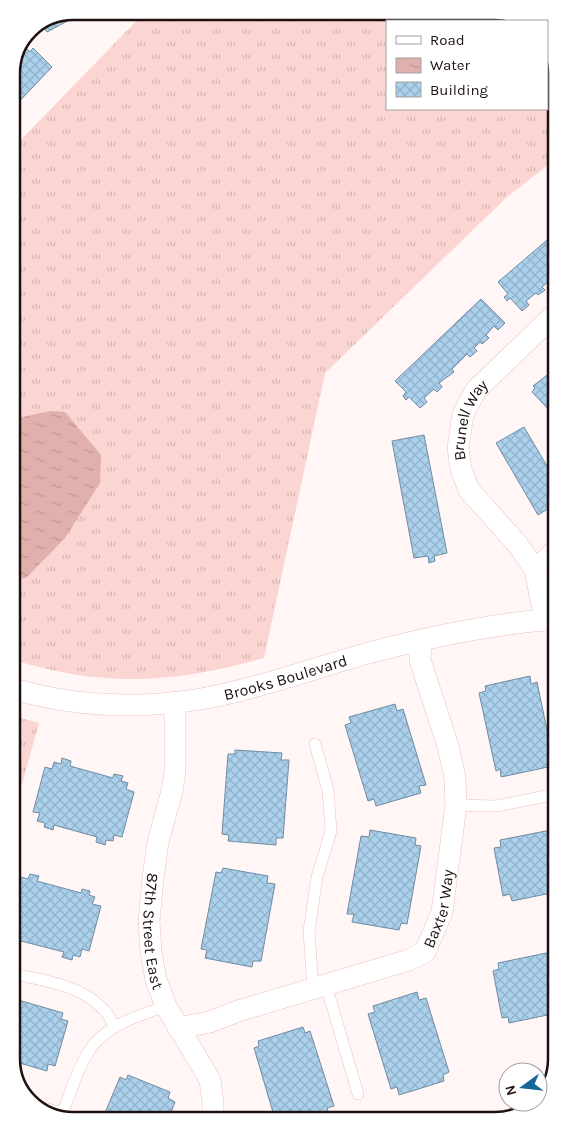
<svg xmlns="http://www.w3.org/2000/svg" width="568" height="1132" viewBox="0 0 568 1132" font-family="Karla,sans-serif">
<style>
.grass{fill:url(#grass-tufts)}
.water{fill:url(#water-ripples)}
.building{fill:url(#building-cross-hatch);stroke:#6e8ca3}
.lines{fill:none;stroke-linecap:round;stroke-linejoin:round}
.lane-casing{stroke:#ecc1be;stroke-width:12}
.street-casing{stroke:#ecc1be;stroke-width:22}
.lane{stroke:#fff;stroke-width:11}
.street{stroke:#fff;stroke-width:21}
.labels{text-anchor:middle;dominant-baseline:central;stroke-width:4.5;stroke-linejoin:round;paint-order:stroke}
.street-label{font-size:16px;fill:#201111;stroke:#fff}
.rim{fill:none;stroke:#201111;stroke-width:2.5}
</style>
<defs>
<pattern id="grass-tufts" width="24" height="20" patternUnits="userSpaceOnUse" patternTransform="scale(1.25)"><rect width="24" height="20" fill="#fad5d2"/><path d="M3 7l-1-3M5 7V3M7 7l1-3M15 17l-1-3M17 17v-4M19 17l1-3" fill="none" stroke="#d6b6b3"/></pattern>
<pattern id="water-ripples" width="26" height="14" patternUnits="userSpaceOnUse" patternTransform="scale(1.25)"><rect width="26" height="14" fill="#e0b0ac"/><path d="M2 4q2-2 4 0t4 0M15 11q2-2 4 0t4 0" fill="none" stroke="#c09693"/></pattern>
<pattern id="building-cross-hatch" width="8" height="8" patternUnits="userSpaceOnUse" patternTransform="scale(1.25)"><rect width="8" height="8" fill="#aad0ec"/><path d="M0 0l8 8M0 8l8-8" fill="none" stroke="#92b2c9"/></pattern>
</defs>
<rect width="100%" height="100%" fill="#fff6f5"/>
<g class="grass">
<path d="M146,11H500L526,21H387V109H547V42L552,50L553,161L507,197L325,373L264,658C173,683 105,688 14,660L12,149Z"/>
<polygon points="14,716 39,723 15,809"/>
</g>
<polygon class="water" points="50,411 65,412 101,455 100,483 65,538 26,578 14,579 13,418 23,417"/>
<g class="building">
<polygon points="73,11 86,11 47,32 44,27 42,28 40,25"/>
<polygon points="33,48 52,67 12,109 12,67 15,61 27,49 30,52"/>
<polygon points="553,235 553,281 552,282 550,280 542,287 545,290 538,295 536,293 526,301 529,305 522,311 510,298 507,301 504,297 508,294 498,282"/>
<polygon points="481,299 505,323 498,330 494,326 486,335 489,338 482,344 480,342 474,348 477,351 470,357 467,354 452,369 454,372 439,383 442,387 437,392 434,389 424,398 427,402 420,408 409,397 406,400 403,396 406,392 395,381"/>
<polygon points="554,365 554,412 552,413 532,392 535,388 533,386 551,372 549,369"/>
<polygon points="524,427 554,478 554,505 538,515 496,443"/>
<polygon points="424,435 447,553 434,556 435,561 429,563 428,556 414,558 392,441"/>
<polygon points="530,676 531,684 537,682 553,759 547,761 548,767 501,777 500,769 496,771 479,693 486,691 485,686"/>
<polygon points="395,704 397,711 403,709 426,785 419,786 421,793 376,806 374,799 368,801 345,725 351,723 349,717"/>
<polygon points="235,750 282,753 281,760 289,760 283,838 276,838 276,845 228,841 229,835 222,834 228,754 235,754"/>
<polygon points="62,758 71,761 70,766 113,778 114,774 123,776 121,781 128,783 126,789 134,792 122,837 114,835 113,841 106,840 105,845 96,842 97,837 54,825 53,830 44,827 45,823 37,821 40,813 33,812 45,767 52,769 54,762 61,764"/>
<polygon points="556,829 556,892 512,901 510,894 503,896 494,848 501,847 500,840"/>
<polygon points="370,830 416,838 415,845 421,846 407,924 401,923 399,930 352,922 354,914 347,914 361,836 369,837"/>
<polygon points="223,868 268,876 267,883 275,884 261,961 253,961 252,967 205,958 207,950 201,949 216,872 221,873"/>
<polygon points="30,874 39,876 37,881 81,893 82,889 90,891 89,895 95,897 92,904 101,906 89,951 82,949 80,957 73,955 72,960 62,957 64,952 21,941 20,944 15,943 15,882 19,883 21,877 28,879"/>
<polygon points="556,951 557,1013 509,1023 508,1017 502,1018 493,971 499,969 498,963"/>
<polygon points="417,992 419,1000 426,998 449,1072 443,1075 444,1081 399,1095 397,1087 391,1089 368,1014 375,1012 373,1006"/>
<polygon points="15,999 63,1013 61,1019 68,1021 55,1066 48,1064 47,1071 16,1062"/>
<polygon points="303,1027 305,1033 310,1031 334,1106 327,1108 329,1115 318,1118 275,1119 254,1048 259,1046 258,1041"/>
<polygon points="128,1075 170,1092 168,1098 175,1102 168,1120 102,1120 120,1077 126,1080"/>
</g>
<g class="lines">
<defs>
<g id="lane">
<polyline points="456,805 497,806 556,794"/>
<path d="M15,974C45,981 80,985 102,1008C108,1013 111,1021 115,1027"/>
<polyline points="326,985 358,1094"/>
<polyline points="313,989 309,931 317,877 331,831 328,790 315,744"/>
<polyline points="33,1105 62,1113"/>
<path d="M61,1118C69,1096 80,1061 94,1044C112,1023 141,1015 166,1006"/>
</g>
<g id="street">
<polyline points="535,570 554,552"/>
<path id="s1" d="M545,620L535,570L519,546L469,490L461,469L458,448L463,414L476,390L553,316"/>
<path id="s2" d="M14,689C74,707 140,709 201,699C257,689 311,669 365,654C428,637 491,624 555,619"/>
<path id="s3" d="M175,702V772L172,791L158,842L153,878L149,921L151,952L156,980L166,1006L210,1080L213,1103V1119"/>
<path id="s4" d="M178,1028L210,1022L238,1011L409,960L425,952L442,912L456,805L455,778L448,746L420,660L421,640"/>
</g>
</defs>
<use href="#lane" class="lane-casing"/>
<use href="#street" class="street-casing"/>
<use href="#lane" class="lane"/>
<use href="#street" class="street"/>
</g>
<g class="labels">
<g class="street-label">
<text stroke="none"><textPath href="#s1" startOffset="229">Brunell Way</textPath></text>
<text stroke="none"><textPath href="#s2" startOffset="276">Brooks Boulevard</textPath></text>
<text stroke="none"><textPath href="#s4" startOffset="305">Baxter Way</textPath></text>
<text stroke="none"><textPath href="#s3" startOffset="232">87th Street East</textPath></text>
</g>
</g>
<path d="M0 0H568V1132H0ZM73 20H495A53 53 0 0 1 548 73V1059A53 53 0 0 1 495 1112H73A53 53 0 0 1 20 1059V73A53 53 0 0 1 73 20Z" fill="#fff" fill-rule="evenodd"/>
<path class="rim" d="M73 20H495A53 53 0 0 1 548 73V1059A53 53 0 0 1 495 1112H73A53 53 0 0 1 20 1059V73A53 53 0 0 1 73 20Z"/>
<rect x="386" y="20" width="162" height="90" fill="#ffffff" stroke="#a6a0a0"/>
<rect x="396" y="36" width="25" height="8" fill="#ffffff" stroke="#a6a0a0"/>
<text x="430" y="45" font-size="15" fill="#201111">Road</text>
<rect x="396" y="58" width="25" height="15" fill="url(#water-ripples)" stroke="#a6a0a0"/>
<text x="430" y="70" font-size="15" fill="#201111">Water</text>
<rect x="396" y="82" width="25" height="15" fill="url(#building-cross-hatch)" stroke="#a6a0a0"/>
<text x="430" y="95" font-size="15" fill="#201111">Building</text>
<g transform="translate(523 1087) rotate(255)"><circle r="24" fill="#ffffff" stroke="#a6a0a0"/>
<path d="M0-4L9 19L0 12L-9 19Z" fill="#146799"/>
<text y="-8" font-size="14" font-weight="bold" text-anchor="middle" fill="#201111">N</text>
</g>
</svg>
